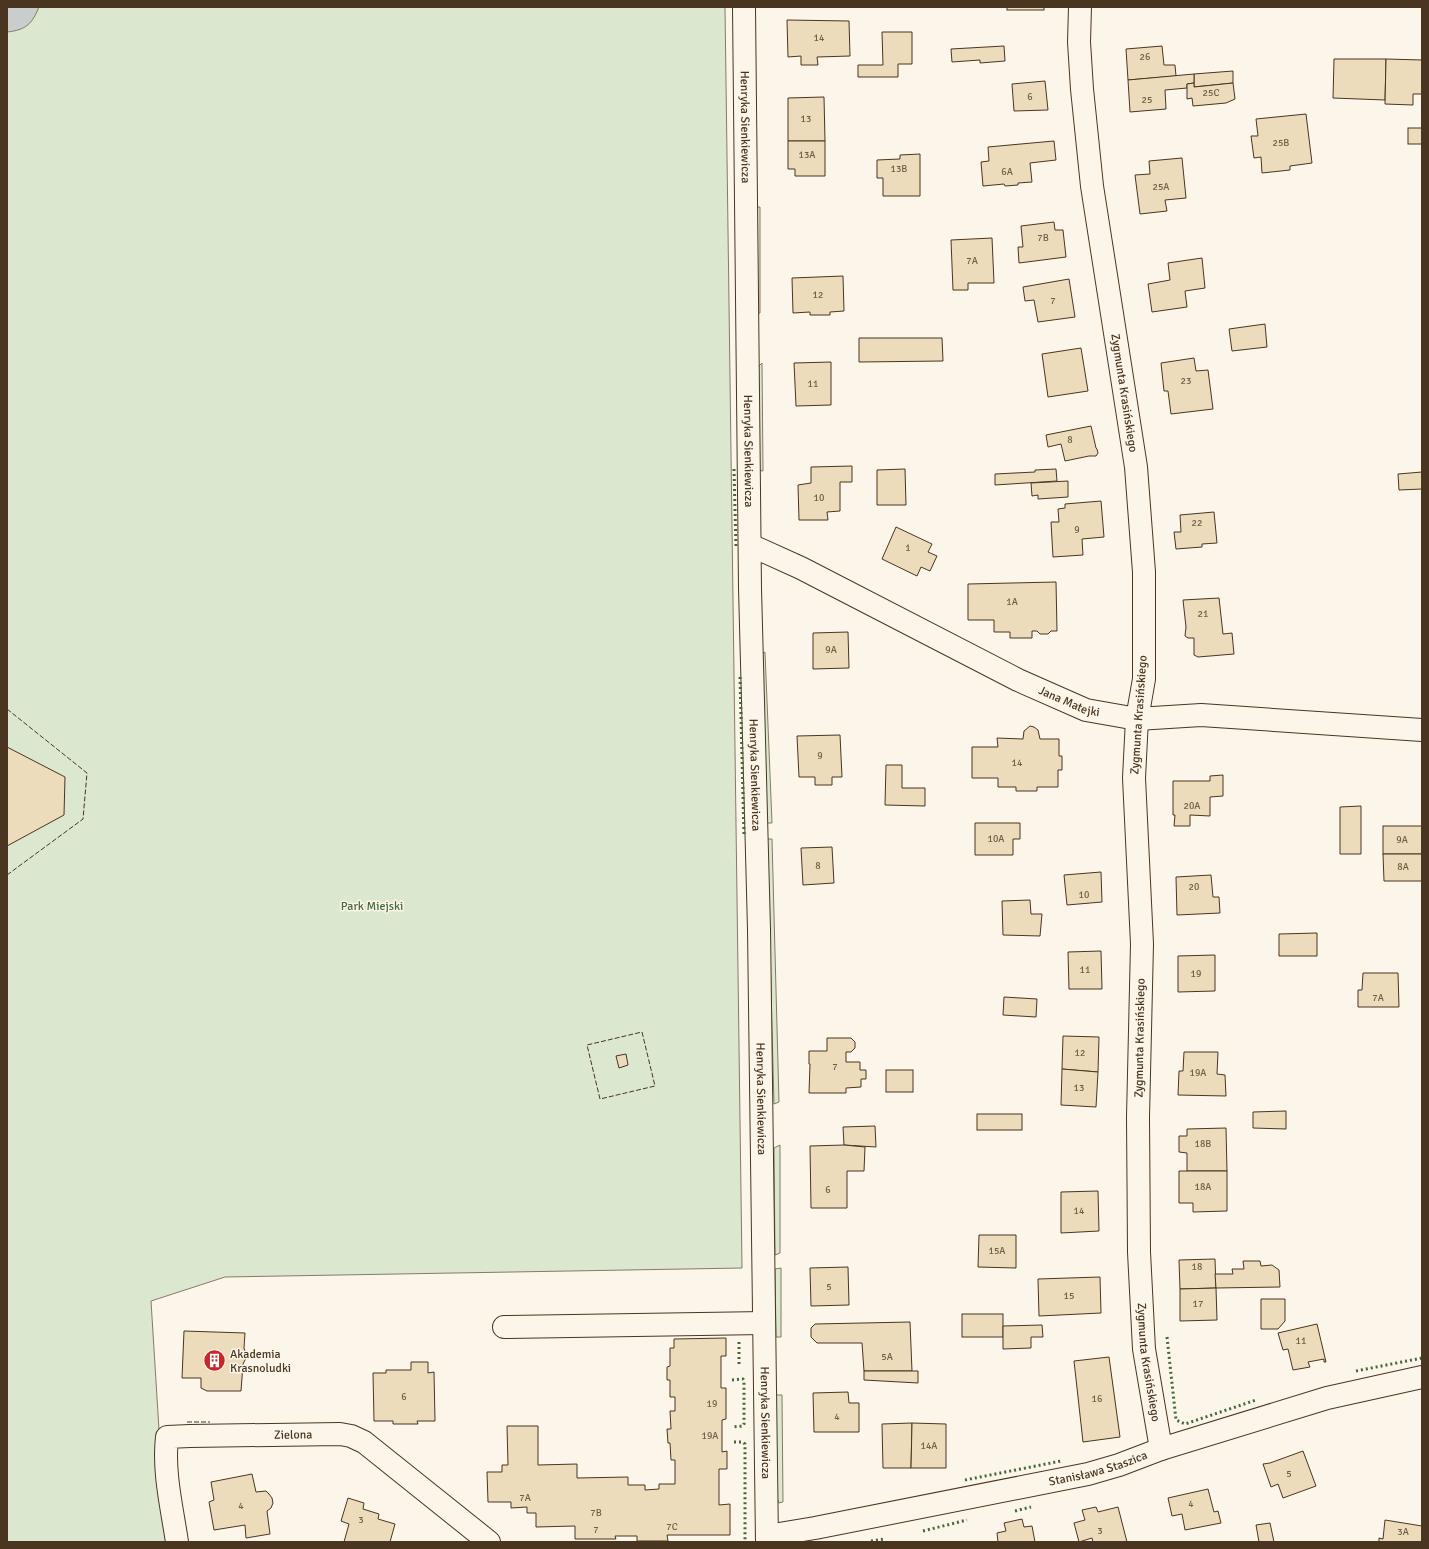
<svg xmlns="http://www.w3.org/2000/svg" width="1429" height="1549" viewBox="0 0 1429 1549" font-family="Signika,sans-serif">
<style>
.green{fill:#dce7d0;stroke:#887966}
.water{fill:#c9cecd;stroke:#887966}
.building{fill:#ecdcbc;stroke:#4a3520}
.lines{fill:none;stroke-linecap:round;stroke-linejoin:round}
.minor-casing{stroke:#4a3520;stroke-width:24}
.minor{stroke:#fbf6e9;stroke-width:22}
.hedge{stroke:#436837;stroke-width:3;stroke-dasharray:2 3;stroke-linecap:butt}
.fence{stroke:#4a3520;stroke-width:1;stroke-dasharray:5 2;stroke-linecap:butt}
.labels{text-anchor:middle;dominant-baseline:central;stroke-width:3;stroke-linejoin:round;paint-order:stroke}
.number-label{font-size:10px;fill:#725f47}
.street-label{font-size:12px;fill:#4a3520;stroke:#fbf6e9}
.park-label{font-size:12px;fill:#436837;stroke:#fbf6e9}
.poi-label{font-size:12px;fill:#4a3520;stroke:#fbf6e9;text-anchor:start}
</style>
<rect width="100%" height="100%" fill="#fbf6e9"/>
<g class="green">
<polygon points="7,7 725,7 742,1268 225,1277 151,1301 166,1542 7,1542"/>
<polygon points="753,207 760,207 760,313 755,314"/>
<polygon points="762,363 763,471 757,470 756,369"/>
<polygon points="765,652 772,823 767,823 762,654"/>
<polygon points="767,839 772,839 779,1102 774,1104"/>
<polygon points="780,1145 780,1253 775,1255 774,1148"/>
<polygon points="781,1268 781,1337 776,1337 775,1269"/>
<polygon points="776,1395 782,1395 783,1502 779,1503 777,1498"/>
</g>
<path class="water" d="M7,7H39C32,24 26,30 7,32Z"/>
<g class="building">
<rect x="1007" y="7" width="37" height="3"/>
<polygon points="787,20 849,21 850,56 817,57 818,65 801,65 801,56 788,57"/>
<polygon points="882,32 912,32 912,64 898,64 898,77 858,77 858,65 883,65"/>
<polygon points="1004,46 1005,61 980,63 980,60 952,62 951,49"/>
<polygon points="1162,46 1164,65 1175,65 1176,76 1128,80 1126,49"/>
<polygon points="1334,59 1386,59 1385,100 1333,98"/>
<polygon points="1386,59 1422,60 1422,94 1413,94 1413,105 1385,104"/>
<polygon points="1233,71 1233,83 1194,87 1194,74"/>
<polygon points="1194,74 1194,83 1187,84 1187,88 1165,90 1166,109 1130,112 1128,80"/>
<polygon points="1045,81 1048,110 1014,111 1012,84"/>
<polygon points="1194,83 1194,87 1233,83 1235,99 1226,103 1193,106 1192,98 1187,99 1187,84"/>
<polygon points="824,97 825,141 788,141 788,98"/>
<polygon points="1306,114 1312,163 1290,166 1290,170 1262,173 1261,157 1254,158 1251,136 1258,136 1256,119"/>
<rect x="1408" y="128" width="14" height="16"/>
<polygon points="788,141 825,141 825,176 795,176 795,169 788,169"/>
<polygon points="1054,141 1056,160 1030,163 1032,182 1018,183 1018,185 1005,186 1004,184 983,186 981,162 989,161 988,147"/>
<polygon points="920,154 920,196 883,196 883,178 877,178 877,160 900,159 900,155"/>
<polygon points="1182,158 1186,198 1165,200 1167,211 1140,214 1135,175 1150,174 1149,161"/>
<polygon points="1054,222 1055,230 1063,230 1066,257 1019,263 1018,247 1023,247 1021,226"/>
<polygon points="992,238 994,283 968,283 968,290 953,290 951,240"/>
<polygon points="1202,258 1205,288 1185,291 1187,307 1152,312 1148,284 1170,280 1168,263"/>
<polygon points="843,276 844,311 830,312 830,315 810,315 810,312 793,313 792,278"/>
<polygon points="1069,279 1075,317 1038,322 1034,300 1025,301 1023,287"/>
<polygon points="1265,324 1267,347 1232,351 1229,329"/>
<polygon points="859,338 942,338 943,361 859,362"/>
<polygon points="1081,348 1088,391 1048,397 1042,354"/>
<polygon points="1194,358 1196,371 1208,370 1213,409 1171,414 1168,391 1164,391 1161,363"/>
<polygon points="831,362 831,405 796,406 794,363"/>
<polygon points="1091,426 1096,448 1097,449 1098,453 1096,456 1089,456 1065,461 1061,444 1048,447 1046,435"/>
<polygon points="852,466 852,482 840,482 840,511 827,512 828,520 799,520 798,485 811,483 811,467"/>
<polygon points="905,469 906,505 877,505 877,470"/>
<polygon points="1056,469 1057,481 995,485 995,474 1035,472 1035,470"/>
<polygon points="1422,472 1422,489 1399,490 1398,474"/>
<polygon points="1068,481 1068,497 1038,499 1038,495 1032,496 1031,483"/>
<polygon points="1101,501 1104,537 1082,539 1083,555 1053,557 1051,522 1059,522 1058,509 1065,508 1065,504"/>
<polygon points="1214,512 1217,543 1202,544 1202,547 1176,549 1174,532 1181,532 1180,515"/>
<polygon points="896,527 932,544 928,552 937,556 930,571 921,567 917,576 882,559"/>
<polygon points="1056,582 1057,631 1051,631 1048,634 1040,634 1037,631 1032,631 1032,638 1010,638 1010,632 994,632 994,620 968,620 968,584"/>
<polygon points="1219,598 1223,634 1232,633 1234,654 1198,657 1194,655 1194,638 1188,638 1185,636 1186,627 1183,600"/>
<polygon points="848,632 849,668 813,669 813,633"/>
<polygon points="1030,726 1034,727 1038,730 1040,739 1059,739 1059,756 1062,756 1062,770 1058,770 1058,787 1037,787 1037,791 1016,791 1016,787 998,787 998,778 972,778 972,747 998,747 997,738 1023,739 1024,731"/>
<polygon points="840,735 842,777 832,777 832,785 815,785 815,777 799,777 797,736"/>
<polygon points="7,747 65,777 64,815 7,846"/>
<polygon points="886,765 902,765 902,788 925,788 925,806 885,805"/>
<polygon points="1223,775 1223,796 1210,797 1210,816 1190,815 1190,826 1174,826 1175,815 1173,815 1173,781 1210,781 1210,776"/>
<polygon points="1361,806 1361,854 1340,854 1340,807"/>
<polygon points="975,823 1020,823 1020,839 1013,839 1013,855 975,855"/>
<rect x="1383" y="826" width="39" height="28"/>
<polygon points="832,847 834,883 803,885 801,848"/>
<polygon points="1383,854 1422,854 1422,881 1384,881"/>
<polygon points="1101,872 1102,902 1067,905 1064,875"/>
<polygon points="1211,875 1213,897 1219,897 1220,913 1177,915 1176,877"/>
<polygon points="1030,900 1031,914 1042,914 1040,936 1003,935 1002,901"/>
<polygon points="1317,933 1317,956 1279,956 1279,934"/>
<polygon points="1101,951 1102,989 1069,989 1068,952"/>
<polygon points="1215,955 1215,991 1178,992 1178,956"/>
<polygon points="1363,973 1398,973 1399,1007 1358,1007 1358,990 1362,990"/>
<polygon points="1004,997 1037,999 1036,1017 1003,1015"/>
<polygon points="1063,1036 1099,1037 1098,1072 1062,1069"/>
<polygon points="827,1038 851,1038 855,1042 855,1048 851,1052 846,1052 846,1062 860,1062 860,1070 866,1070 866,1079 861,1079 861,1087 846,1088 846,1093 809,1093 810,1064 809,1064 809,1051 827,1051"/>
<polygon points="1184,1052 1218,1052 1217,1074 1225,1075 1226,1096 1178,1095 1179,1071 1183,1071"/>
<polygon points="626,1054 628,1065 619,1068 616,1056"/>
<polygon points="1062,1069 1098,1072 1096,1107 1061,1105"/>
<rect x="886" y="1070" width="27" height="22"/>
<polygon points="1286,1111 1286,1129 1253,1128 1253,1112"/>
<rect x="977" y="1114" width="45" height="16"/>
<polygon points="875,1126 876,1147 844,1145 843,1127"/>
<polygon points="1226,1128 1227,1171 1187,1171 1187,1153 1179,1152 1179,1136 1187,1136 1187,1129"/>
<polygon points="844,1145 865,1147 864,1171 847,1171 847,1208 811,1208 810,1146"/>
<polygon points="1179,1171 1227,1171 1227,1211 1193,1212 1193,1203 1179,1203"/>
<polygon points="1098,1191 1099,1231 1061,1233 1061,1192"/>
<polygon points="979,1235 1016,1235 1016,1268 978,1267"/>
<polygon points="1215,1259 1216,1288 1180,1289 1179,1260"/>
<polygon points="1243,1261 1260,1261 1261,1266 1272,1265 1279,1270 1280,1287 1216,1288 1215,1274 1233,1274 1232,1269 1244,1269"/>
<polygon points="848,1267 849,1305 811,1306 810,1268"/>
<polygon points="1100,1277 1101,1313 1039,1316 1038,1279"/>
<polygon points="1216,1288 1217,1320 1180,1321 1180,1289"/>
<polygon points="1261,1299 1285,1299 1285,1321 1278,1329 1261,1329"/>
<rect x="962" y="1314" width="41" height="23"/>
<polygon points="910,1322 912,1371 864,1371 862,1343 817,1343 811,1337 811,1328 815,1324"/>
<polygon points="1317,1324 1326,1362 1324,1362 1324,1359 1308,1362 1310,1367 1293,1370 1288,1349 1283,1350 1278,1333"/>
<polygon points="1042,1325 1043,1337 1031,1337 1031,1348 1003,1349 1003,1326"/>
<polygon points="184,1331 245,1333 244,1348 247,1356 243,1364 241,1391 207,1391 201,1388 201,1378 182,1378"/>
<polygon points="726,1338 726,1356 721,1356 721,1388 726,1388 726,1419 722,1420 722,1452 727,1451 727,1469 719,1469 719,1505 730,1504 730,1535 667,1535 668,1541 637,1541 637,1536 615,1536 616,1539 575,1539 575,1526 536,1527 536,1513 527,1513 527,1507 511,1508 511,1502 488,1502 487,1472 502,1472 502,1465 508,1465 507,1426 538,1426 538,1465 577,1464 577,1478 628,1477 628,1485 645,1485 645,1490 659,1489 659,1484 675,1484 675,1460 671,1460 670,1443 668,1443 667,1429 671,1429 670,1411 675,1411 675,1397 670,1397 670,1380 667,1380 667,1367 670,1366 670,1348 674,1348 674,1339"/>
<polygon points="1109,1357 1120,1437 1083,1442 1074,1361"/>
<polygon points="411,1362 428,1362 428,1373 434,1372 435,1421 417,1421 418,1424 393,1424 393,1421 374,1421 373,1373 386,1373 386,1370 411,1370"/>
<polygon points="864,1371 918,1371 918,1383 864,1380"/>
<polygon points="848,1392 849,1403 859,1403 859,1432 814,1432 813,1393"/>
<polygon points="912,1423 911,1468 883,1468 882,1424"/>
<polygon points="912,1423 946,1424 946,1468 911,1468"/>
<polygon points="1303,1451 1316,1486 1283,1498 1278,1484 1271,1487 1263,1464 1270,1463"/>
<polygon points="252,1474 256,1492 266,1491 269,1494 272,1498 273,1503 271,1508 267,1511 270,1534 246,1538 245,1525 214,1530 209,1502 214,1500 211,1482"/>
<polygon points="1208,1489 1214,1512 1218,1511 1221,1523 1185,1530 1182,1514 1172,1516 1168,1498"/>
<polygon points="348,1498 364,1503 363,1509 379,1514 378,1519 395,1524 390,1542 344,1542 349,1524 341,1521"/>
<polygon points="1096,1507 1098,1512 1118,1507 1127,1542 1093,1542 1092,1538 1079,1542 1074,1523 1085,1520 1082,1510"/>
<polygon points="1022,1519 1024,1527 1032,1526 1035,1542 998,1542 997,1533 1006,1531 1004,1523"/>
<polygon points="1385,1520 1422,1526 1422,1542 1379,1542 1379,1538 1383,1539"/>
<polygon points="1270,1523 1274,1542 1259,1542 1256,1525"/>
</g>
<g class="lines">
<defs>
<g id="minor">
<path id="s1" d="M744,7L750,588L759,929L767,1542"/>
<path id="s2" d="M1080,7L1079,42L1082,89L1092,186L1136,467L1144,572V679L1137,719L1134,778L1142,944L1138,1117L1139,1252L1144,1349L1161,1449"/>
<path id="s3" d="M750,545L801,568L1018,680L1086,710L1137,719L1201,715L1422,730"/>
<polyline points="504,1327 764,1323"/>
<path id="s4" d="M767,1536L815,1528L1088,1474L1119,1465L1161,1449L1327,1398L1422,1377"/>
<path id="s5" d="M177,1542C172,1508 163,1472 167,1437L190,1436L340,1434L351,1436L364,1442L489,1542"/>
</g>
</defs>
<use href="#minor" class="minor-casing"/>
<use href="#minor" class="minor"/>
<g class="hedge">
<polyline points="734,469 736,548"/>
<polyline points="740,677 744,835"/>
<polyline points="1167,1337 1176,1420 1185,1424 1256,1400"/>
<polyline points="739,1342 739,1364"/>
<polyline points="1356,1371 1422,1358"/>
<polyline points="732,1380 743,1379 744,1381 744,1424 743,1426 732,1427"/>
<polyline points="734,1442 743,1442 745,1444 745,1542"/>
<polyline points="965,1480 1061,1461"/>
<polyline points="1015,1511 1031,1507"/>
<polyline points="923,1531 967,1520"/>
<polyline points="871,1541 884,1539"/>
</g>
<g class="fence">
<polyline points="7,709 87,773 83,819 7,875"/>
<polygon points="642,1032 655,1086 600,1099 587,1045"/>
<polyline points="187,1422 210,1422"/>
</g>
</g>
<defs>
<symbol id="building-disc" viewBox="-11 -11 22 22"><circle r="9.5" fill="#c62828" stroke="#fbf6e9"/><path d="M-4-6H4V6H1V3H-1V6H-4ZM-2.5-4.3h1.7v1.8h-1.7ZM.8-4.3h1.7v1.8H.8ZM-2.5-1h1.7V.8h-1.7ZM.8-1h1.7V.8H.8Z" fill="#fff"/></symbol>
</defs>
<g fill-rule="evenodd">
<use href="#building-disc" x="202" y="1348" width="25" height="25"/>
</g>
<g class="labels">
<g class="number-label">
<text x="819" y="38">14</text>
<text x="1145" y="57">26</text>
<text x="1211" y="93">25C</text>
<text x="1030" y="97">6</text>
<text x="1147" y="100">25</text>
<text x="806" y="119">13</text>
<text x="1281" y="143">25B</text>
<text x="807" y="155">13A</text>
<text x="899" y="169">13B</text>
<text x="1007" y="172">6A</text>
<text x="1161" y="187">25A</text>
<text x="1043" y="238">7B</text>
<text x="972" y="261">7A</text>
<text x="818" y="295">12</text>
<text x="1053" y="301">7</text>
<text x="1186" y="381">23</text>
<text x="813" y="384">11</text>
<text x="1070" y="440">8</text>
<text x="819" y="498">10</text>
<text x="1197" y="523">22</text>
<text x="1077" y="530">9</text>
<text x="908" y="548">1</text>
<text x="1012" y="602">1A</text>
<text x="1203" y="614">21</text>
<text x="831" y="650">9A</text>
<text x="820" y="756">9</text>
<text x="1017" y="763">14</text>
<text x="1192" y="806">20A</text>
<text x="996" y="839">10A</text>
<text x="1402" y="840">9A</text>
<text x="818" y="866">8</text>
<text x="1403" y="867">8A</text>
<text x="1194" y="887">20</text>
<text x="1084" y="895">10</text>
<text x="1085" y="970">11</text>
<text x="1196" y="974">19</text>
<text x="1378" y="998">7A</text>
<text x="1080" y="1053">12</text>
<text x="835" y="1067">7</text>
<text x="1198" y="1073">19A</text>
<text x="1079" y="1088">13</text>
<text x="1203" y="1144">18B</text>
<text x="1203" y="1187">18A</text>
<text x="828" y="1190">6</text>
<text x="1079" y="1211">14</text>
<text x="997" y="1251">15A</text>
<text x="1197" y="1267">18</text>
<text x="829" y="1287">5</text>
<text x="1069" y="1296">15</text>
<text x="1198" y="1304">17</text>
<text x="1301" y="1341">11</text>
<text x="887" y="1357">5A</text>
<text x="404" y="1397">6</text>
<text x="1097" y="1399">16</text>
<text x="712" y="1404">19</text>
<text x="837" y="1417">4</text>
<text x="710" y="1436">19A</text>
<text x="929" y="1446">14A</text>
<text x="1289" y="1474">5</text>
<text x="525" y="1498">7A</text>
<text x="1191" y="1504">4</text>
<text x="241" y="1506">4</text>
<text x="596" y="1513">7B</text>
<text x="361" y="1520">3</text>
<text x="672" y="1527">7C</text>
<text x="596" y="1530">7</text>
<text x="1100" y="1531">3</text>
<text x="1403" y="1532">3A</text>
</g>
<g class="street-label">
<text stroke="none"><textPath href="#s1" startOffset="120">Henryka Sienkiewicza</textPath></text>
<text stroke="none"><textPath href="#s2" startOffset="389">Zygmunta Krasińskiego</textPath></text>
<text stroke="none"><textPath href="#s1" startOffset="444">Henryka Sienkiewicza</textPath></text>
<text stroke="none"><textPath href="#s3" startOffset="356">Jana Matejki</textPath></text>
<text transform="translate(1139 715) rotate(-86)">Zygmunta Krasińskiego</text>
<text stroke="none"><textPath href="#s1" startOffset="768">Henryka Sienkiewicza</textPath></text>
<text transform="translate(1140 1038) rotate(-89)">Zygmunta Krasińskiego</text>
<text stroke="none"><textPath href="#s1" startOffset="1092">Henryka Sienkiewicza</textPath></text>
<text stroke="none"><textPath href="#s2" startOffset="1361">Zygmunta Krasińskiego</textPath></text>
<text stroke="none"><textPath href="#s1" startOffset="1416">Henryka Sienkiewicza</textPath></text>
<text stroke="none"><textPath href="#s5" startOffset="232">Zielona</textPath></text>
<text stroke="none"><textPath href="#s4" startOffset="338">Stanisława Staszica</textPath></text>
</g>
<g class="park-label">
<text x="372" y="906">Park Miejski</text>
</g>
<g class="poi-label">
<text x="230" y="1354">Akademia<tspan x="230" dy="14">Krasnoludki</tspan></text>
</g>
</g>
<rect width="1429" height="1549" fill="none" stroke="#4a3520" stroke-width="16"/>
</svg>
